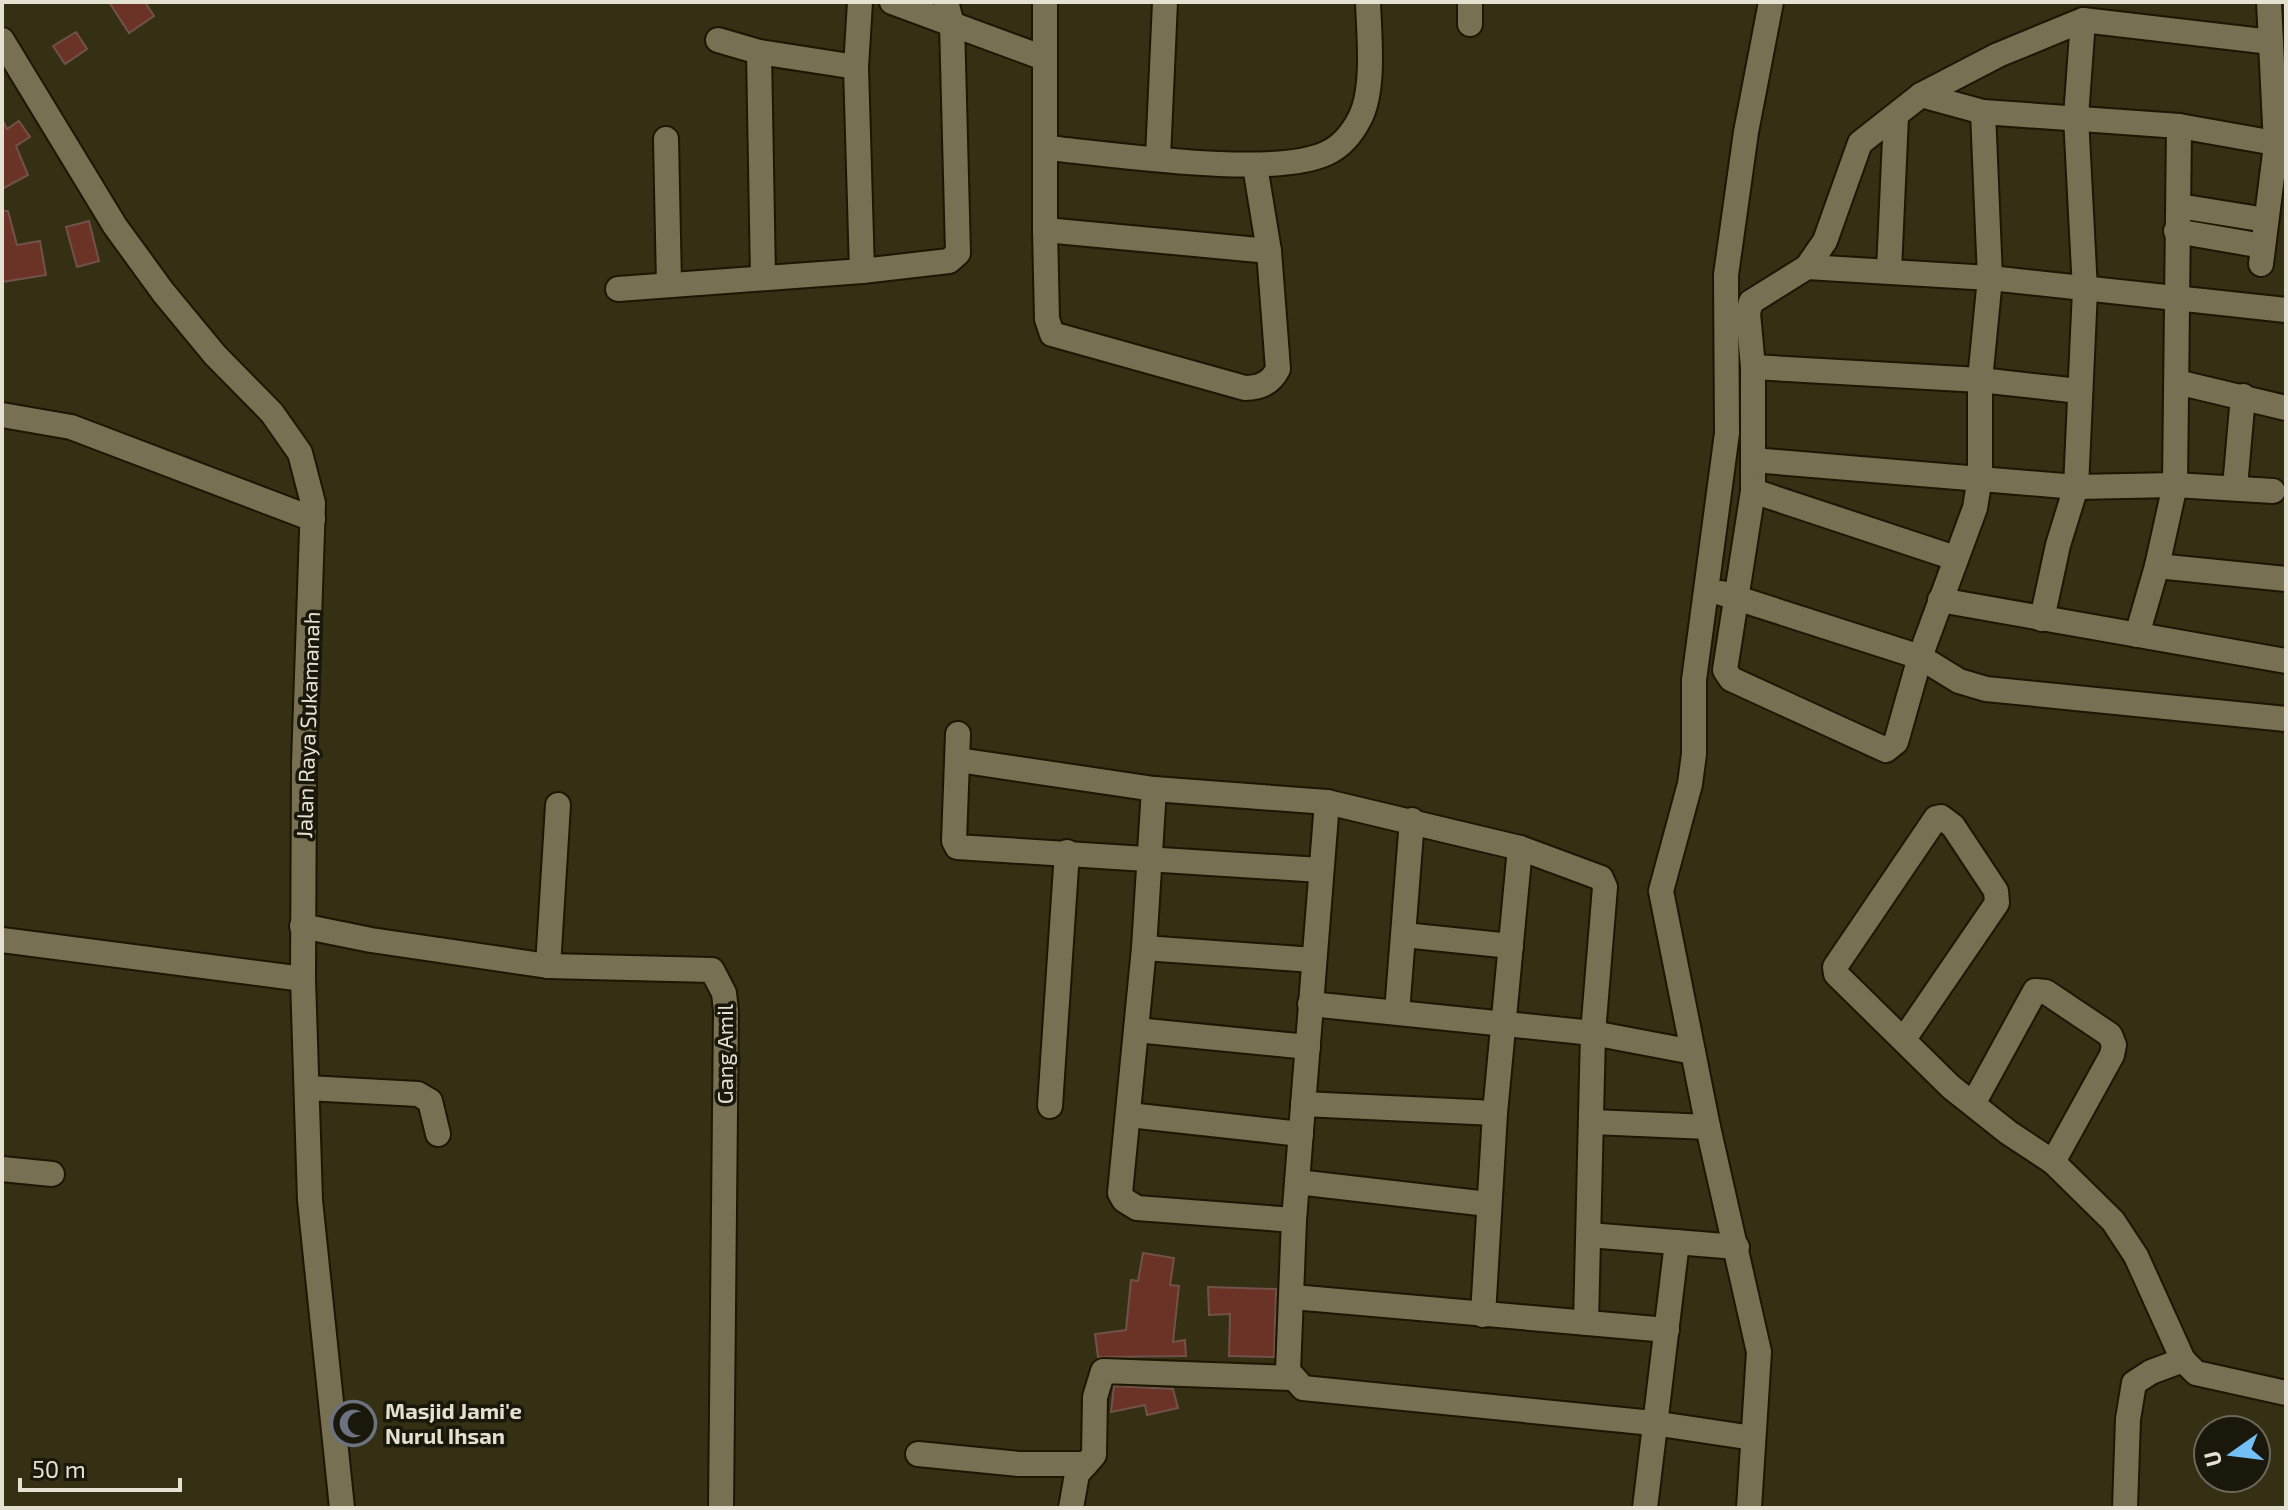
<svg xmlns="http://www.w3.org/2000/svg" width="2288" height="1510" viewBox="0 0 2288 1510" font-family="'Exo 2',sans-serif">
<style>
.building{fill:#6b3226;stroke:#71524b;stroke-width:2}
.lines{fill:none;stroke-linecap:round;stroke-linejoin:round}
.minor-casing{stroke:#1d1600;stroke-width:28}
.minor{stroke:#777053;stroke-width:24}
.labels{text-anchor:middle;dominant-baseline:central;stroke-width:7;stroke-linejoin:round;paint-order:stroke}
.street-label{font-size:22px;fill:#e5e1d1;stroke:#1a170b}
.poi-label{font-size:22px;font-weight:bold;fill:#e5e1d1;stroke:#1a170b;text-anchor:start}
</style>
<rect width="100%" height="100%" fill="#352f13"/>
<g class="building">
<polygon points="109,2 145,2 154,16 129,33"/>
<polygon points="76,32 87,49 65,64 53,46"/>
<polygon points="2,119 7,129 19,121 30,137 16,146 28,175 2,189"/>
<polygon points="2,211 8,211 17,245 40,241 46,275 2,282"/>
<polygon points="89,221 99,261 77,267 66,227"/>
<polygon points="1143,1253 1174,1258 1170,1285 1179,1286 1173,1342 1185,1340 1186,1356 1098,1357 1095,1334 1126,1330 1131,1280 1138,1281"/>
<polygon points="1208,1287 1276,1289 1274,1357 1229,1356 1230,1314 1209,1315"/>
<polygon points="1114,1386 1173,1389 1178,1408 1147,1415 1145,1405 1111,1412"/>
</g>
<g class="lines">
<defs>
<g id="minor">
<polyline points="892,2 1044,58"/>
<path d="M1045,2V230L1047,319L1052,334L1245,388C1260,388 1271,383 1278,369L1269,251L1255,166"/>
<polyline points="1470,2 1470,24"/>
<polyline points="2,40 115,226 163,292 215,355 272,413 300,453 313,503 304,763 303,979 310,1200 342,1508"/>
<polyline points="718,40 759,52 856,67"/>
<polyline points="759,52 763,278"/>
<polyline points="1921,95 1983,112 2179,126 2286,145"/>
<polyline points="1983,112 1990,278 1980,380 1980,477 1975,508 1920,657 1896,742 1886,750 1731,679 1725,670 1753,491 1753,367 1748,313 1751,302 1807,267 1825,241 1860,143 1921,95 1998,55 2083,20 2271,42"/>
<polyline points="666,139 669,285"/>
<path d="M1047,148C1112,154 1273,179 1327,153C1342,146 1353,132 1360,118C1375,89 1369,34 1368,2"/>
<polyline points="1158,157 1165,2"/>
<polyline points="2179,206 2266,220"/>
<polyline points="1045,230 1269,251"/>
<polyline points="2176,231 2263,246"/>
<polyline points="2261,264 2276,145 2269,2"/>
<polyline points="1807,267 1990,278 2286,310"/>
<polyline points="1889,270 1896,117"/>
<polyline points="862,271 949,261 958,253 952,24 946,2"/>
<polyline points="618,289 862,271 856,67 860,2"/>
<polyline points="1753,367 1980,380 2079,391"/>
<polyline points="2177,382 2286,408"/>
<polyline points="2,415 71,427 313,519"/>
<polyline points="1753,460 2076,487 2175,485 2273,491"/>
<polyline points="2235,487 2243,396"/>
<polyline points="1753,491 1955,558"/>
<polyline points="2157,566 2286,579"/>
<polyline points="1721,593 1920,657 1959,681 1986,689 2286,719"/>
<polyline points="1940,600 2286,661"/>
<polyline points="2042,619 2058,545 2076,487 2085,290 2076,117 2083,20"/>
<polyline points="2137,635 2157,566 2175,485 2179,126"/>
<polyline points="958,734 954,841 957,847 1320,870"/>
<polyline points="958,760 1154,789 1327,802 1520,848 1601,878 1605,887 1593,1033 1586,1323"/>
<polyline points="1154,789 1144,948 1120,1193 1124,1200 1137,1208 1294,1220"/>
<polyline points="1327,802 1294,1220 1288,1371 1303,1388 1653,1423 1753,1438"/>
<polyline points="302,926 371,940 548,966 712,970 724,993 726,1011 721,1508"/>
<polyline points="1404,935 1511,946"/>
<polyline points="2,940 303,979"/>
<polyline points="1144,948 1314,960"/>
<polyline points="548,966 558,805"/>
<polyline points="1310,1004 1593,1033 1693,1052"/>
<polyline points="1397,1012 1412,820"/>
<polyline points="1136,1030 1308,1047"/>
<polyline points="1904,1039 1997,903 1996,891 1953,826 1941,817 1936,818 1835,967 1836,974 1951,1087 2009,1133 2053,1162 2113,1221 2136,1256 2183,1360"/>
<polyline points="307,1088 418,1094 430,1101 438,1134"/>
<polyline points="1303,1104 1495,1113"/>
<polyline points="1973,1104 2035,991 2046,992 2110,1035 2114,1045 2112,1055 2053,1162"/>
<polyline points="1050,1106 1067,852"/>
<polyline points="1129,1115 1301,1134"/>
<polyline points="1593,1122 1708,1127"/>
<polyline points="2,1169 52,1174"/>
<polyline points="1297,1182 1488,1204"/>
<polyline points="1589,1235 1737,1247"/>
<polyline points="1293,1297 1667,1330"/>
<polyline points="1483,1315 1495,1113 1520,848"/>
<polyline points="918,1454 1019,1464 1086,1464"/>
<polyline points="1071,1508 1077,1474 1094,1455 1095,1397 1103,1371 1292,1378"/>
<polyline points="1645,1508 1677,1242"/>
<polyline points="1749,1508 1759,1352 1708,1127 1661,891 1690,784 1694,754 1694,680 1727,433 1726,275 1746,132 1771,2"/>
<polyline points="2125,1508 2128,1419 2134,1383 2151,1372 2183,1360 2196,1373 2286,1393"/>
</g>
</defs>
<use href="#minor" class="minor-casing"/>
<use href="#minor" class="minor"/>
</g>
<defs>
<symbol id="mosque-ring" viewBox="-11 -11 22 22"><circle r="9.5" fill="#1a170b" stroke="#6b7280" stroke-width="1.5"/><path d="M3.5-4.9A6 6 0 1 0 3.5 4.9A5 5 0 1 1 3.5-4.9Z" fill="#6b7280"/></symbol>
</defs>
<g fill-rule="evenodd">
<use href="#mosque-ring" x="328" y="1398" width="51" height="51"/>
</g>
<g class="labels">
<g class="street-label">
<text transform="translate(307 725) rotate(-88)">Jalan Raya Sukamanah</text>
<text transform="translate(724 1054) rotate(-90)">Gang Amil</text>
</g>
<g class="poi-label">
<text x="385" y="1410">Masjid Jami'e<tspan x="385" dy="25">Nurul Ihsan</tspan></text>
</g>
</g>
<rect width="2288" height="1510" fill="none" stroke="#e5e1d1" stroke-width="8"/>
<g transform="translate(2232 1454) rotate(256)"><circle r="38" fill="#1a170b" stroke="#6b685a" stroke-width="2"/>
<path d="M0-6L14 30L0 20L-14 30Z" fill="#74c0f6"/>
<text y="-12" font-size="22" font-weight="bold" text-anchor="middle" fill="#e5e1d1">U</text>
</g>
<path d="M20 1478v12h160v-12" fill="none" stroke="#e5e1d1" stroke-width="4"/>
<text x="32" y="1478" font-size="24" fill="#e5e1d1" stroke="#1a170b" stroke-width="6" paint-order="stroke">50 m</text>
</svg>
